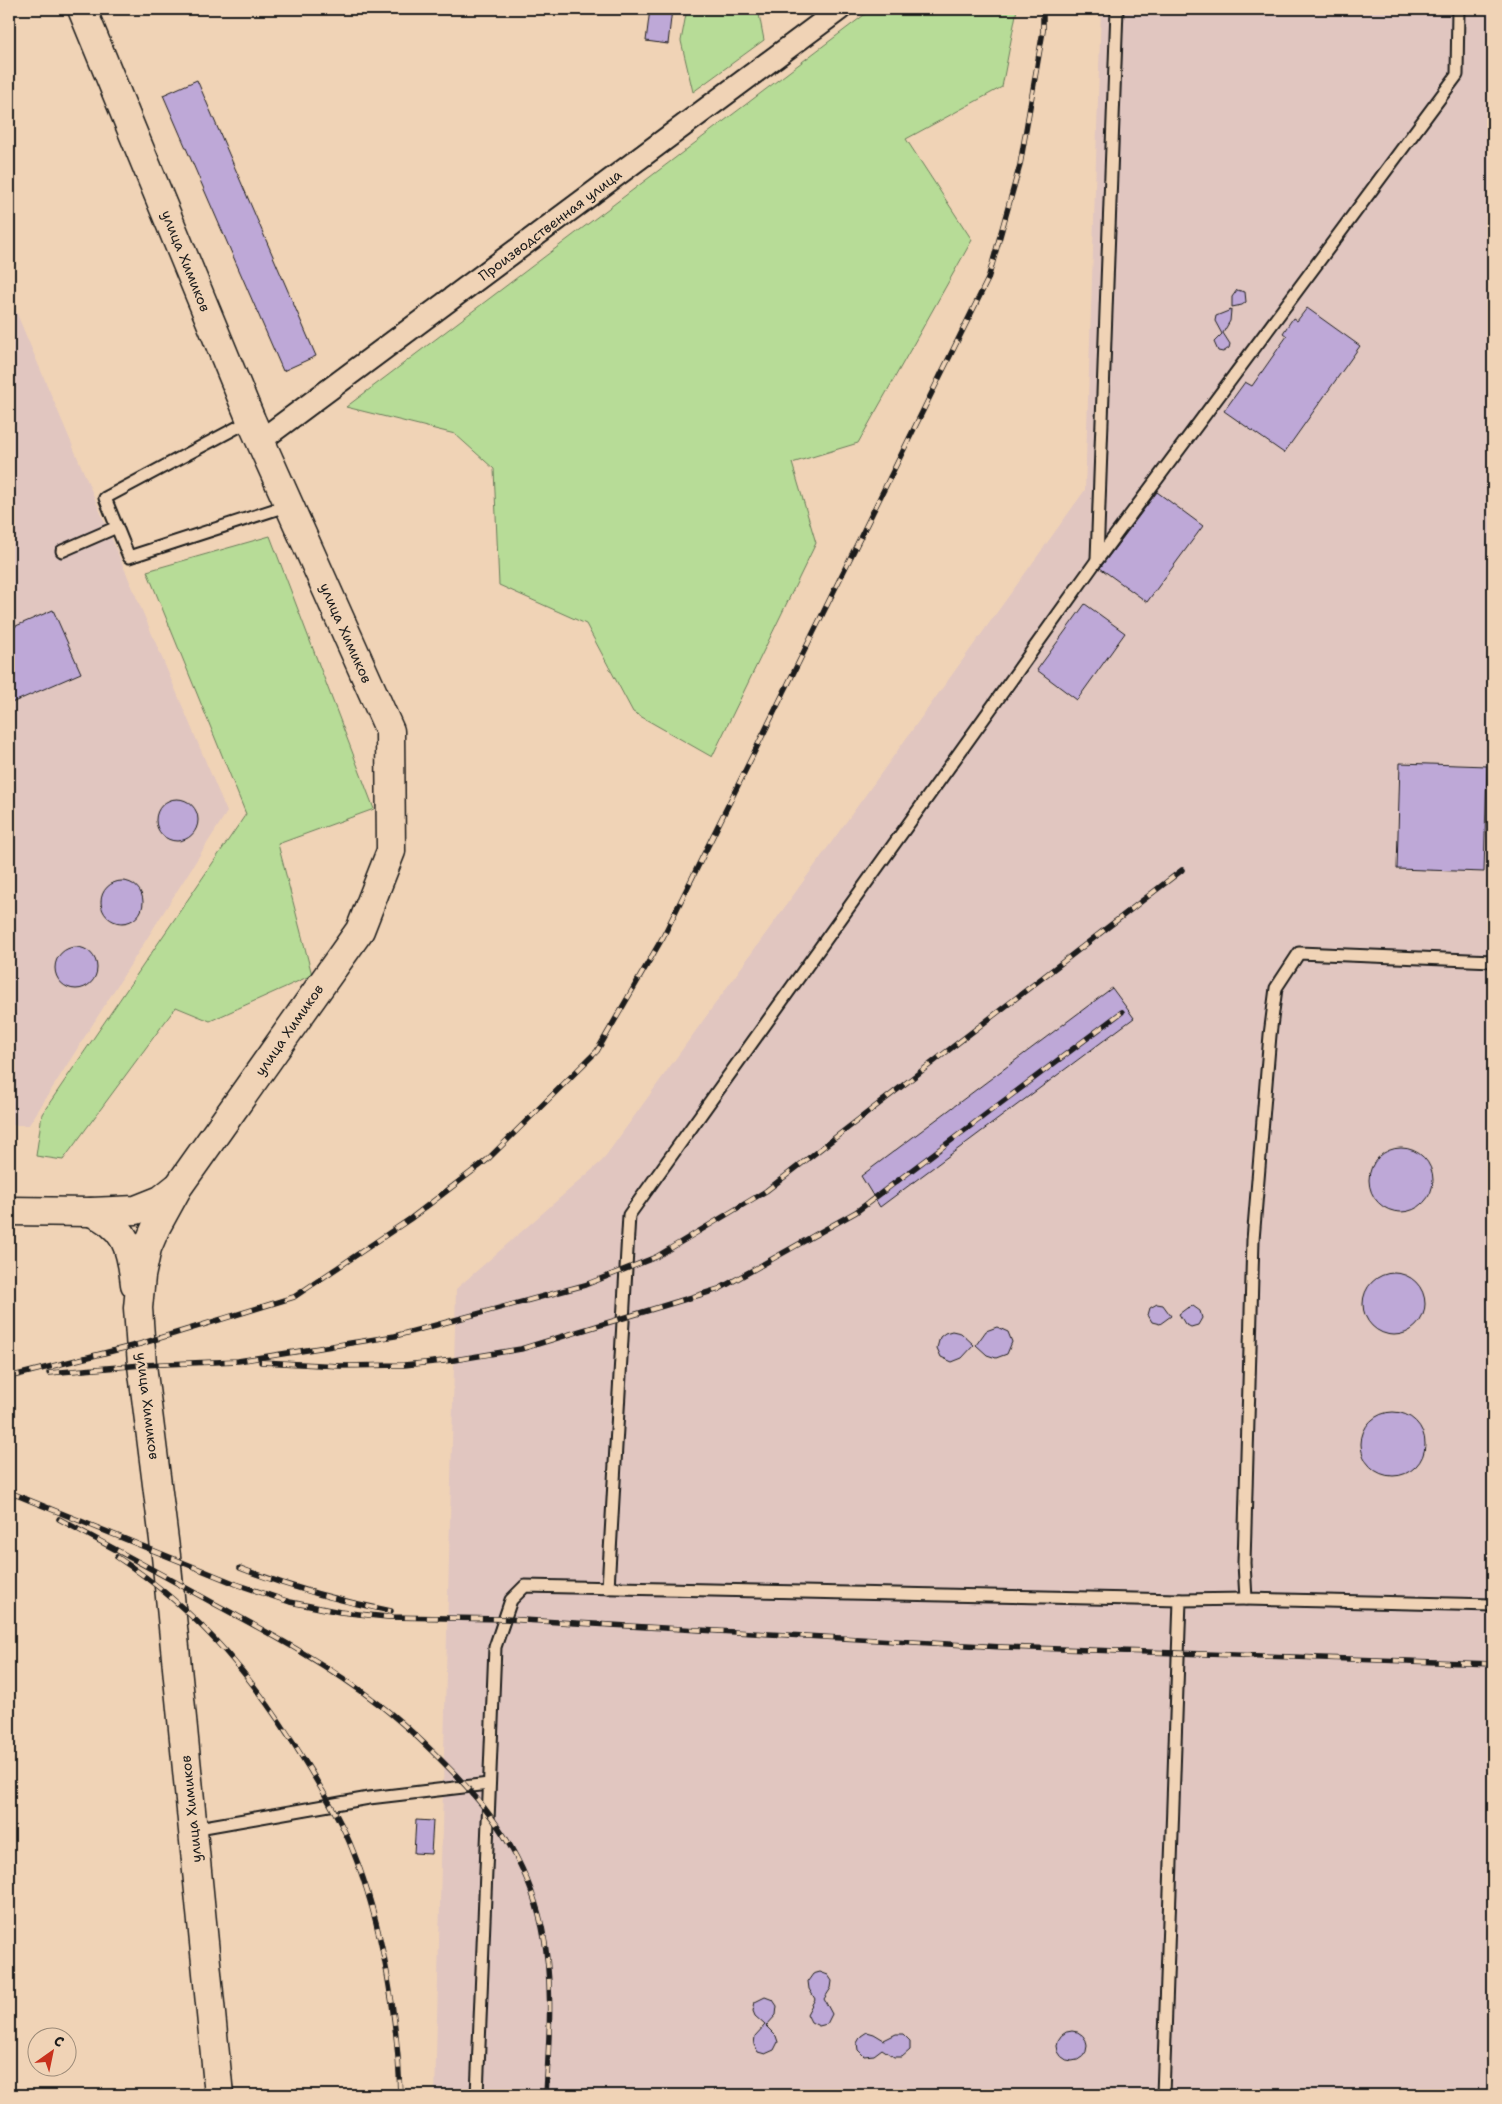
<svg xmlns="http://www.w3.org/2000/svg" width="1502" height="2104" viewBox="0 0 1502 2104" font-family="'Shantell Sans',sans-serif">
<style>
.built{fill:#e1c6c0}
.green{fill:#b7dc97;stroke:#6a7c5a}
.building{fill:#bea8d7;stroke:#1c1c1c}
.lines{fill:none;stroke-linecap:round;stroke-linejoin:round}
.service-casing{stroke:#1c1c1c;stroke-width:15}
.minor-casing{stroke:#1c1c1c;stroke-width:25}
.tertiary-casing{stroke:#1c1c1c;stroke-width:31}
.service{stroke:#f0d3b6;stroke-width:11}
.minor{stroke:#f0d3b6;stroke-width:21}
.tertiary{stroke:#f0d3b6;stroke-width:28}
.rail-casing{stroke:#1c1c1c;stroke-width:5.5}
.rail{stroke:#f0d3b6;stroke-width:4;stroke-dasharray:11;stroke-linecap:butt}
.labels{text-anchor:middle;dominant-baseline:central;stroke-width:4;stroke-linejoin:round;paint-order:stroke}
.street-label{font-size:14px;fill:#1c1c1c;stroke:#f0d3b6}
</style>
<rect width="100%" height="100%" fill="#f0d3b6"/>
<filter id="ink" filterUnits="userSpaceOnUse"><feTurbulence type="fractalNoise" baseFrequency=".02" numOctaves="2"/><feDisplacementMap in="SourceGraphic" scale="10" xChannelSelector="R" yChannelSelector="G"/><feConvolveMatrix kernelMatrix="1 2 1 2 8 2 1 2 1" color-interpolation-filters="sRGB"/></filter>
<g filter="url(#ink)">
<g class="built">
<polygon points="1101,9 1493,9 1493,2095 435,2095 456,1289 602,1161 1085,490"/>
<polygon points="9,295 227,812 29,1125 9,1125"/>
</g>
<g class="green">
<polygon points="687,9 758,9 764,40 693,92 681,41"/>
<polygon points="872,9 1017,9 1002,87 906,139 972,240 858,443 792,463 816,543 712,757 633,712 586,624 499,585 494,469 455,434 346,407"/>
<polygon points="270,536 374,809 278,844 312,975 210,1021 176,1007 63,1160 36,1156 42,1114 246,814 147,571"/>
</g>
<g class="building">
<polygon points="650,9 672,9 668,44 646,41"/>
<polygon points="197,80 316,356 283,371 163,95"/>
<polygon points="1237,290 1245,292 1246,302 1242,305 1232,307 1232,297"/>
<polygon points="1307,308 1360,346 1284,453 1224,411 1245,382 1252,386 1287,336 1283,333 1293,318 1297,321"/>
<polygon points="1231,310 1230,321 1223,333 1230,344 1229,348 1223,352 1218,351 1214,342 1222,334 1215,321 1216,316"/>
<polygon points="1157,492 1203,526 1147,602 1100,568"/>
<polygon points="1085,604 1125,633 1077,700 1037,670"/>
<polygon points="53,610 81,673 9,704 9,629"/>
<polygon points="1400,763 1487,766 1484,872 1397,869"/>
<circle cx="177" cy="820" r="21"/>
<circle cx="122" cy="902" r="21"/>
<circle cx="76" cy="968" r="21"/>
<polygon points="1112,988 1134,1018 880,1207 861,1176"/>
<circle cx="1401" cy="1180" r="32"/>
<circle cx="1394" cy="1304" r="31"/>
<polygon points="1157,1304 1163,1305 1171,1316 1160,1324 1152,1322 1148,1315 1150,1308"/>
<polygon points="1193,1306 1200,1311 1202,1318 1198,1325 1191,1327 1185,1324 1179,1314 1187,1308"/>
<polygon points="997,1327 1008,1332 1012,1342 1007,1354 996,1358 987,1355 976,1345 986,1331"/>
<polygon points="952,1331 961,1333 974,1345 962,1358 952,1362 941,1357 937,1348 940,1337 945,1333"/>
<circle cx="1393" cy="1444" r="32"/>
<polygon points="416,1820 433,1821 431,1854 414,1853"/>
<polygon points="820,1972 828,1975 832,1981 831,1988 824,1999 832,2014 827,2024 819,2026 811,2022 807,2014 815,1999 809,1989 808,1981 813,1974"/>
<polygon points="765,1997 773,2000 777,2006 776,2015 766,2026 776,2036 778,2042 774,2050 765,2054 758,2052 754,2045 755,2036 765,2025 755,2016 753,2011 755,2002"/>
<circle cx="1072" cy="2046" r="15"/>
<polygon points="867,2032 874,2034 884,2040 896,2034 903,2034 910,2041 910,2050 902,2057 894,2057 882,2049 874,2055 864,2056 858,2050 857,2043 861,2036"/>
</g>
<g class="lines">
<defs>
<g id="service">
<polyline points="251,420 105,498 129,557 289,505"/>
<polyline points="62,551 117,527"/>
<polyline points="1097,559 1117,9"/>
<polyline points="1493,961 1299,953 1276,988 1270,1035 1253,1240 1244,1563 1246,1599 1493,1605"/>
<polyline points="608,1588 629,1215 1097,560 1457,75 1458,9"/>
<polyline points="193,1829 369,1798 489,1784"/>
<polyline points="477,2095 495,1647 511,1600 525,1586 1180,1600"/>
<polyline points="1163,2095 1180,1600 1246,1599"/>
</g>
<polyline id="minor" points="260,441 840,9"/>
<g id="tertiary">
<polyline points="82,9 251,420 390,731 391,851 360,930 178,1187 156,1227 147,1248 141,1276 138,1308 142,1365 166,1556 219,2095"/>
<polyline points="9,1211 91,1212 136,1210 161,1200 176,1188"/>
<path d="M91,1212C126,1226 131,1248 135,1284"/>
</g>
</defs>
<use href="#service" class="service-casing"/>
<use href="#minor" class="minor-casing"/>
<use href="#tertiary" class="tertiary-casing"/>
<use href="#service" class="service"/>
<use href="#minor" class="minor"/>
<use href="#tertiary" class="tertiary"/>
<defs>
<g id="rail">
<polyline points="261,1362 340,1366 404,1365 454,1360 521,1349 719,1289 856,1212 1122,1012"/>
<polyline points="49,1373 142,1365 238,1361 395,1336 585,1285 656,1257 766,1191 1182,870"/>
<polyline points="9,1377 140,1344 294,1297 410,1219 487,1160 597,1051 663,937 988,279 1020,165 1043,31 1043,9"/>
<polyline points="9,1492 236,1584 290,1602 340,1612 387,1617 505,1619 1002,1647 1493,1664"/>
<path d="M59,1519C111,1547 163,1575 215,1604C271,1634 329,1665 380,1705C402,1722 422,1741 441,1760C491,1809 526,1858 542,1927C554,1982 549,2040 546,2095"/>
<path d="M117,1557C201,1612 258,1683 309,1768C325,1795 342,1822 353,1851C382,1923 398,2018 400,2095"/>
<path d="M240,1568C289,1587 339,1601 391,1611"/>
</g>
</defs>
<use href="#rail" class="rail-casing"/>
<use href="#rail" class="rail"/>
</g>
</g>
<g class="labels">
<g class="street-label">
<text transform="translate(550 225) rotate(-37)">Производственная улица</text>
<text transform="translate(186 261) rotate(68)">улица Химиков</text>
<text transform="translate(346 633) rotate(66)">улица Химиков</text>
<text transform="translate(289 1030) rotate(-55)">улица Химиков</text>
<text transform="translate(148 1406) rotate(83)">улица Химиков</text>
<text transform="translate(191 1809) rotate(-96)">улица Химиков</text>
</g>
</g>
<rect width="1502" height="2104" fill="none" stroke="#f0d3b6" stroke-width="30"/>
<rect x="15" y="15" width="1472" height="2074" fill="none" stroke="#1c1c1c" stroke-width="2" filter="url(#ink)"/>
<g transform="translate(52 2052) rotate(33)"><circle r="24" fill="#f0d3b6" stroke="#9b8a78"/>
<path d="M0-4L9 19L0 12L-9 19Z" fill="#c8321e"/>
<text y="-8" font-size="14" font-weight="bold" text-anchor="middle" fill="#1c1c1c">С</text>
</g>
</svg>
